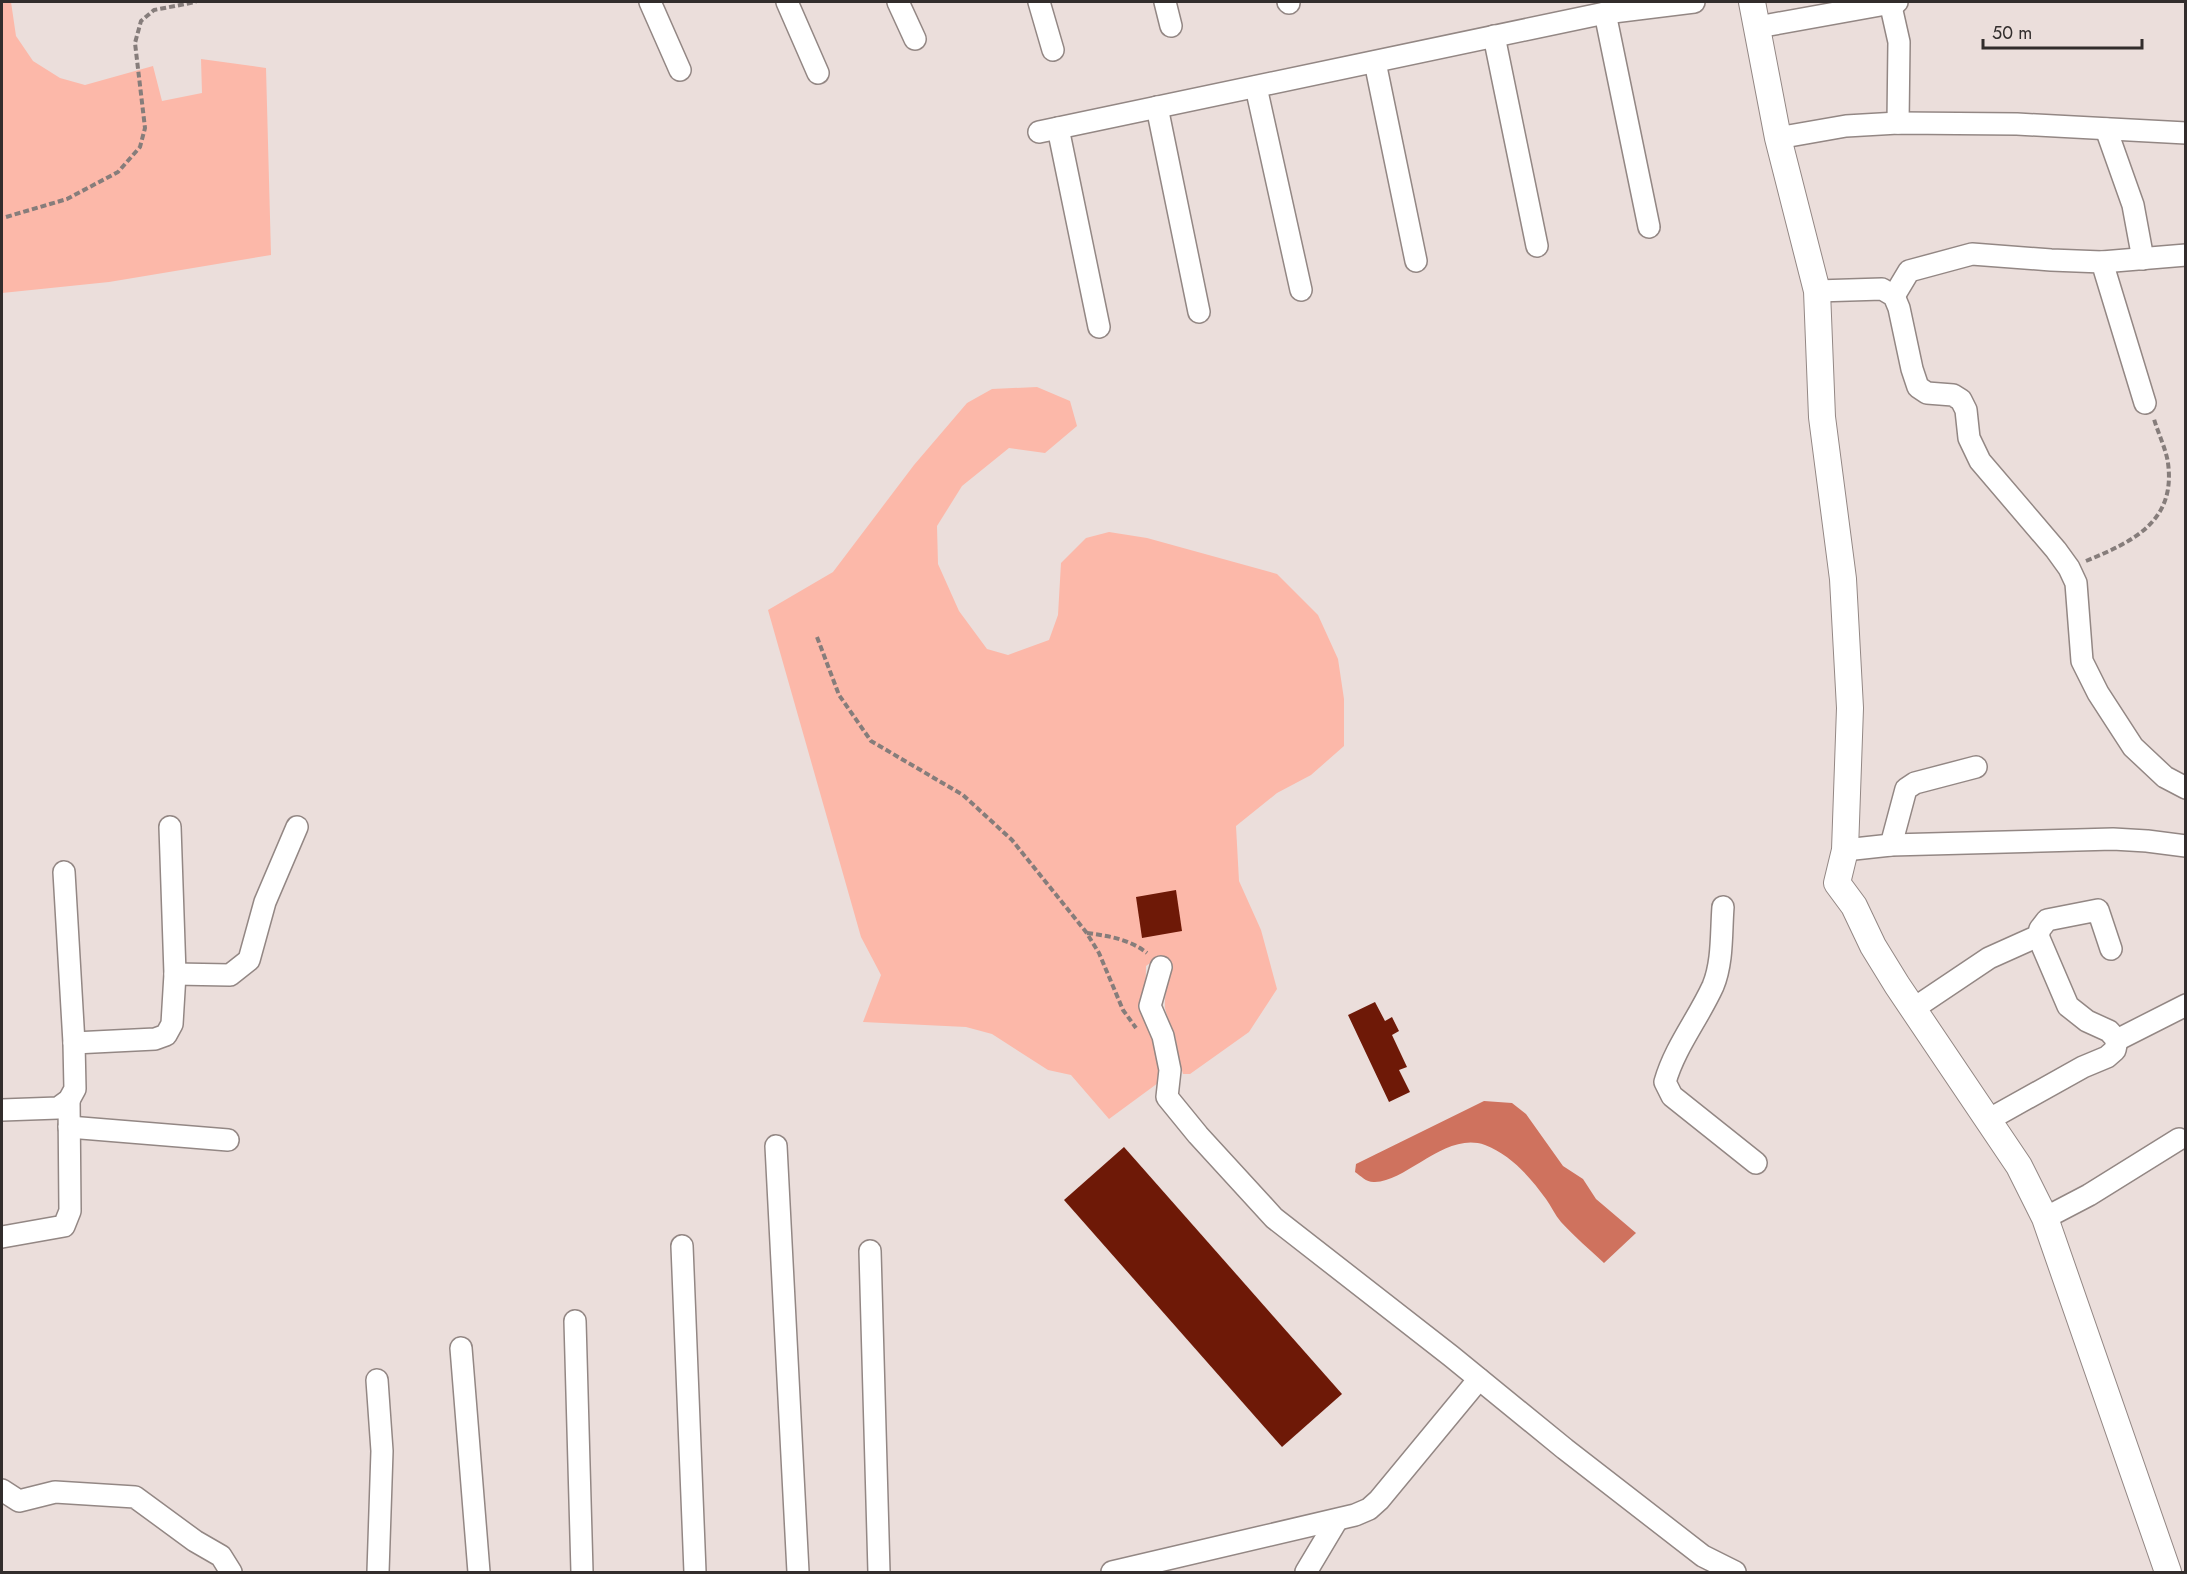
<svg xmlns="http://www.w3.org/2000/svg" width="2187" height="1574" viewBox="0 0 2187 1574" font-family="Jost,sans-serif">
<style>
.green{fill:#fcb8a9}
.water{fill:#cf725e}
.building{fill:#6e1907}
.lines{fill:none;stroke-linecap:round;stroke-linejoin:round}
.minor-casing{stroke:#938784;stroke-width:24}
.tertiary-casing{stroke:#938784;stroke-width:28}
.path{stroke:#867d7b;stroke-width:4;stroke-dasharray:6 3;stroke-linecap:butt}
.minor{stroke:#fff;stroke-width:21}
.tertiary{stroke:#fff;stroke-width:26}
</style>
<rect width="100%" height="100%" fill="#ebdedb"/>
<g class="green">
<polygon points="2,2 11,2 16,36 33,61 60,78 85,85 153,66 162,101 202,93 201,59 266,68 271,255 109,282 2,293"/>
<path d="M1037,387L1070,401L1077,426L1045,453L1009,448L962,486L937,526L938,564L959,611L987,649L1008,655L1049,640L1058,615L1061,563L1086,538L1109,532L1147,538L1277,574L1318,615L1338,659L1344,699V746L1311,775L1277,793L1236,826L1239,881L1261,930L1277,989L1249,1032L1190,1074H1183C1179,1061 1178,1049 1175,1036C1172,1027 1167,1018 1165,1008C1164,992 1170,976 1170,960L1161,955L1146,966L1145,1016L1158,1058V1083L1109,1119L1071,1075L1048,1070L992,1034L966,1027L863,1022L881,975L861,937L768,610L833,572L914,465L967,403L992,389Z"/>
</g>
<path class="water" d="M1484,1101L1512,1103L1526,1114L1563,1166L1583,1179L1596,1199L1636,1233L1604,1263C1590,1250 1574,1236 1561,1222C1555,1215 1551,1206 1546,1199C1530,1177 1511,1155 1485,1145C1446,1131 1408,1181 1375,1182C1367,1183 1361,1176 1355,1172L1356,1164Z"/>
<g class="building">
<polygon points="1176,890 1182,931 1142,938 1136,897"/>
<polygon points="1375,1002 1385,1021 1392,1017 1399,1031 1392,1035 1407,1067 1399,1070 1410,1092 1389,1102 1348,1015"/>
<polygon points="1124,1147 1342,1394 1282,1447 1064,1200"/>
</g>
<g class="lines">
<defs>
<g id="minor">
<polyline points="650,2 680,70"/>
<polyline points="787,2 818,73"/>
<polyline points="898,2 915,39"/>
<polyline points="1039,2 1053,50"/>
<polyline points="1165,2 1171,26"/>
<polyline points="1288,2 1289,3"/>
<polyline points="1890,2 1899,42 1898,123"/>
<polyline points="1605,13 1649,227"/>
<polyline points="1758,27 1897,2"/>
<polyline points="1494,36 1537,246"/>
<polyline points="1375,62 1416,261"/>
<polyline points="1256,87 1301,290"/>
<polyline points="1157,107 1199,312"/>
<polyline points="1058,128 1099,327"/>
<polyline points="2106,129 2133,205 2143,259"/>
<polyline points="1039,132 1605,13 1694,2"/>
<polyline points="1778,138 1846,126 1898,123 2017,124 2186,133"/>
<polyline points="2102,262 2186,255"/>
<polyline points="1817,291 1882,289 1894,296 1899,308 1912,369 1918,387 1927,393 1953,395 1961,400 1966,410 1969,438 1980,461 2056,550 2069,568 2076,583 2082,661 2098,693 2133,747 2165,777 2186,788"/>
<polyline points="1894,296 1909,271 1972,254 2051,260 2102,262 2145,403"/>
<polyline points="1891,845 1906,789 1915,783 1976,767"/>
<polyline points="1845,850 1891,845 2113,839 2147,841 2186,846"/>
<polyline points="64,872 74,1043"/>
<path d="M1723,907C1721,932 1723,962 1713,986C1698,1019 1675,1047 1665,1082L1672,1096L1756,1163"/>
<polyline points="1161,967 1150,1006 1163,1036 1170,1070 1167,1097 1198,1135 1274,1218 1451,1356 1565,1449 1703,1556 1735,1572"/>
<polyline points="175,974 230,975 249,960 265,902 297,827"/>
<polyline points="1913,1009 1989,958 2038,936 2040,929 2047,920 2098,910 2111,949"/>
<polyline points="2117,1040 2186,1005"/>
<polyline points="2,1110 58,1108 69,1100 75,1089 74,1043 155,1039 166,1035 172,1024 175,974 170,827"/>
<polyline points="1988,1120 2083,1067 2107,1057 2115,1050 2117,1040 2109,1031 2087,1021 2068,1006 2038,936"/>
<polyline points="69,1127 228,1140"/>
<polyline points="776,1146 798,1572"/>
<polyline points="2045,1218 2089,1195 2179,1139"/>
<polyline points="2,1237 64,1226 70,1211 69,1100"/>
<polyline points="682,1246 695,1572"/>
<polyline points="870,1251 879,1572"/>
<polyline points="575,1321 582,1572"/>
<polyline points="461,1348 479,1572"/>
<polyline points="377,1380 382,1451 378,1572"/>
<polyline points="2,1490 19,1501 55,1492 135,1497 195,1541 221,1556 231,1572"/>
<polyline points="1112,1572 1355,1515 1369,1509 1379,1500 1479,1379"/>
<polyline points="1306,1572 1337,1520"/>
</g>
<polyline id="tertiary" points="1752,2 1778,138 1817,291 1822,417 1843,579 1850,708 1845,850 1837,883 1854,906 1873,946 1897,985 2019,1166 2045,1218 2168,1572"/>
</defs>
<use href="#minor" class="minor-casing"/>
<use href="#tertiary" class="tertiary-casing"/>
<g class="path">
<polyline points="6,217 67,199 118,172 140,147 145,128 135,43 141,21 154,10 196,2"/>
<path d="M2086,561C2132,542 2176,522 2168,463C2166,449 2158,433 2154,419"/>
<polyline points="817,637 839,695 871,741 963,795 1012,840 1086,932 1099,953 1123,1010 1136,1028"/>
<path d="M1087,933C1109,936 1129,939 1147,953"/>
</g>
<use href="#minor" class="minor"/>
<use href="#tertiary" class="tertiary"/>
</g>
<rect width="2187" height="1574" fill="none" stroke="#322d2c" stroke-width="6"/>
<path d="M1983 39v9h159v-9" fill="none" stroke="#322d2c" stroke-width="3"/>
<text x="1992" y="39" font-size="18" fill="#322d2c" stroke="#ebdedb" stroke-width="4.5" paint-order="stroke">50 m</text>
</svg>
